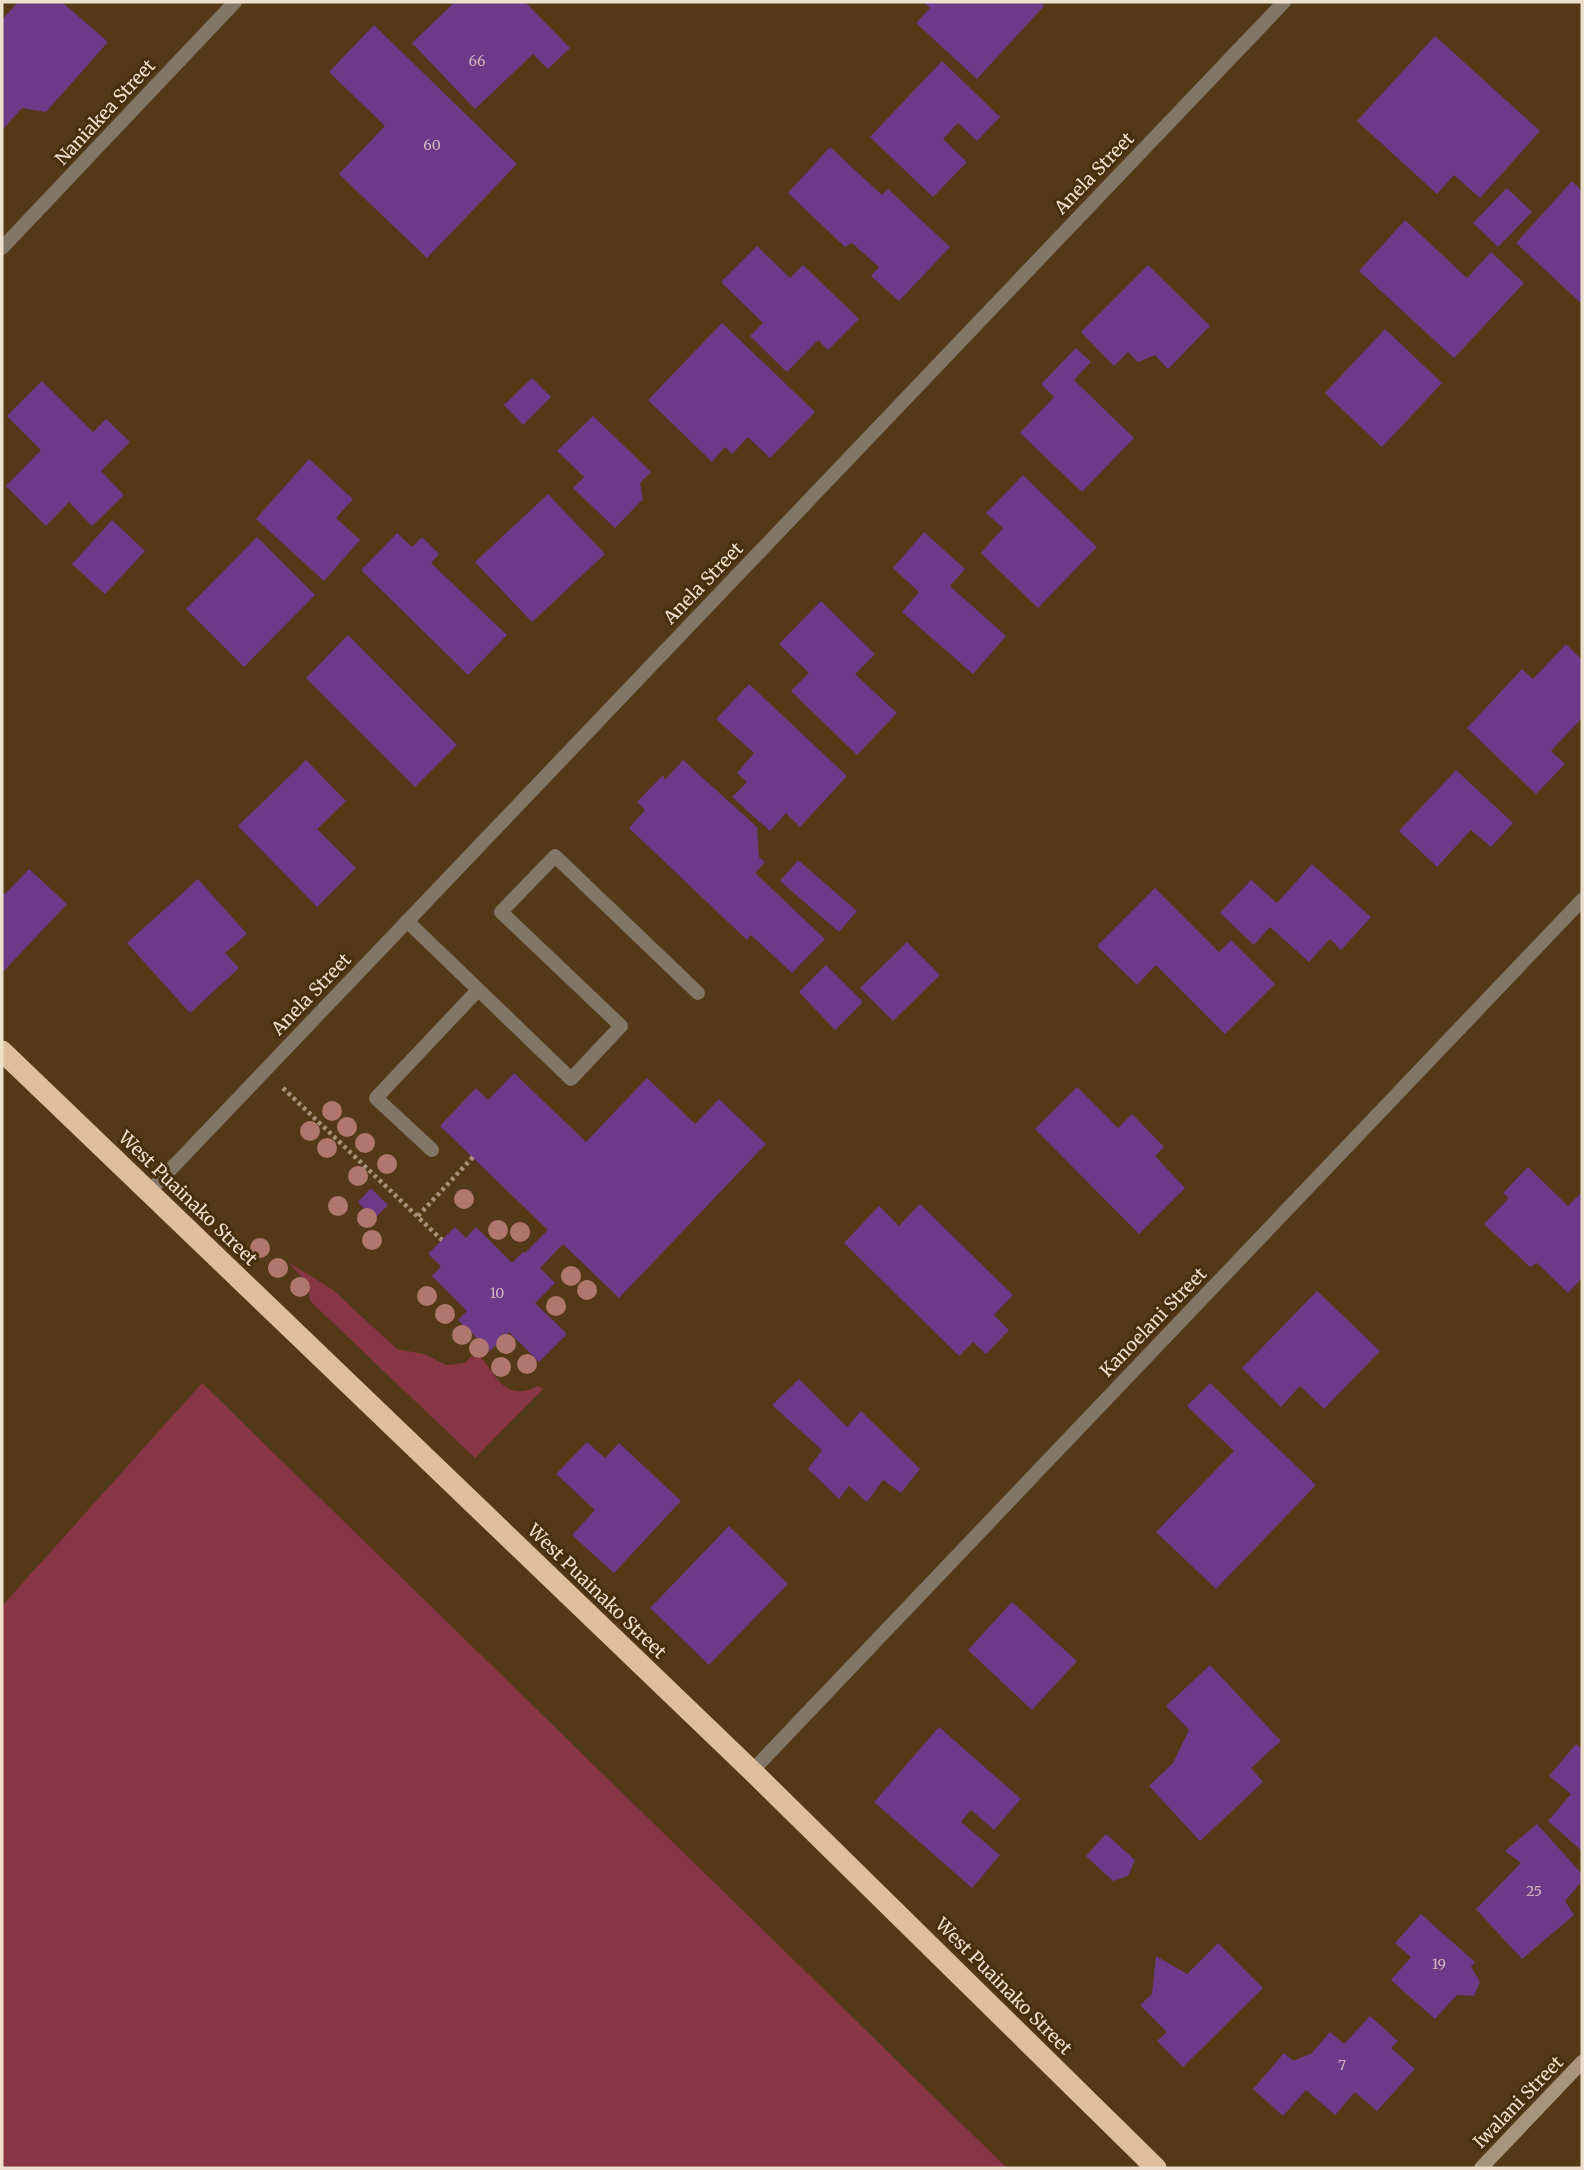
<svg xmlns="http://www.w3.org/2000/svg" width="1584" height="2170" viewBox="0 0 1584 2170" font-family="Merriweather,serif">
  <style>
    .green { fill: #863645 }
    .building { fill: #6c3a89 }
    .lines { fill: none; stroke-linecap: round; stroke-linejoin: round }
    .path { stroke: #a79279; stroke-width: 4.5; stroke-dasharray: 3.5 3.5; stroke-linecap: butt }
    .lane { stroke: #827667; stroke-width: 14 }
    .street { stroke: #827667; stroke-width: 14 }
    .secondary { stroke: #a8947c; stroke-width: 14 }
    .highway { stroke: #debf9b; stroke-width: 21 }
    .tree { fill: #af776e }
    .labels { text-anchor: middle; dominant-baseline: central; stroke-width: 6; stroke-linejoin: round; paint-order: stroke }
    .number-label { font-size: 14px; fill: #ceb6bc }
    .street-label { font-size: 18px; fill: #efdfcd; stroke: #482f0d }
  </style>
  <rect width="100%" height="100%" fill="#533918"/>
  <!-- green -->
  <path class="green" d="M288 1262 333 1290 397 1349 423 1354 447 1365 464 1363 477 1352C496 1375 504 1403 538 1386L543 1389 475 1458 310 1301 307 1283Z
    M202 1383 1007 2168H2V1606Z"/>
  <!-- building -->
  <path class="building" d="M18 2H62L108 42 46 112 22 108 2 130V20Z
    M455 2H525L570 48 548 69 533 54 475 109 412 43Z
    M923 2H1040L1044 6 977 79 916 23 930 8Z
    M374 25 517 164 427 258 339 174 385 126 329 72Z
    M1435 36 1540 131 1480 198 1454 175 1437 194 1357 121Z
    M942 61 1000 117 977 141 958 123 943 139 967 162 933 197 870 137Z
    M830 147 882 195 888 189 950 247 899 301 871 276 879 267 852 243 845 247 788 193Z
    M1572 181 1582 191V304L1516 243Z
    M1507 188 1532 212 1498 247 1473 223Z
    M1405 220 1467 278 1491 252 1524 283 1454 358 1359 271Z
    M757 246 790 278 803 265 859 319 828 350 818 340 787 372 750 336 763 323 721 282Z
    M1148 265 1210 326 1168 369 1155 355 1138 362 1128 352 1114 366 1081 332Z
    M722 323 815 412 770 458 748 437 732 454 725 447 712 462 648 400Z
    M1385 329 1442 383 1382 447 1325 393Z
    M1076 348 1091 362 1074 380 1134 438 1082 492 1020 433 1054 397 1041 384Z
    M532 378 551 397 523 425 504 405Z
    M42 381 93 432 106 419 130 442 101 471 124 495 92 526 69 502 46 526 6 486 41 450 7 416Z
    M593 416 651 472 640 483 643 499 615 528 573 488 584 477 557 451Z
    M309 459 353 499 336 518 360 540 324 581 256 519Z
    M1023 475 1097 547 1038 608 981 553 1003 528 986 513Z
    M548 494 605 554 532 622 475 562Z
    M112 520 145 551 105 594 72 564Z
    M924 532 965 569 950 586 1006 636 973 674 902 612 919 592 893 568Z
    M397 533 412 547 422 537 439 554 431 563 507 635 468 675 361 570Z
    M257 537 315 595 244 667 186 609Z
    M821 601 875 654 855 674 897 713 857 755 791 691 809 673 779 644Z
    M348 635 457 745 415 787 306 678Z
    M1566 644 1582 660V718L1551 751 1565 764 1536 794 1467 728 1522 669 1533 679Z
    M749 684 847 776 800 827 786 813 770 831 732 797 747 782 737 773 754 753 716 719Z
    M306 760 346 801 317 829 356 868 317 907 238 826Z
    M683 760 757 827 759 857 765 862 755 873 825 939 792 973 751 935 747 940 629 828 645 810 637 802 663 775 665 780Z
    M1456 770 1513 823 1491 847 1471 830 1437 867 1399 831Z
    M798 860 857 911 839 932 780 881Z
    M1312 864 1371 917 1341 950 1330 939 1309 962 1270 927 1254 945 1220 913 1251 880 1277 903Z
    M29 869 67 904 2 973V891L5 894Z
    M198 879 247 934 225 953 239 968 190 1013 127 943Z
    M1155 888 1219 952 1231 940 1275 984 1225 1034 1156 965 1137 985 1097 946Z
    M907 942 940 975 893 1021 860 988Z
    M826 965 863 1002 835 1030 799 992Z
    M514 1073 586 1142 647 1078 695 1124 719 1099 766 1144 619 1298 563 1244 540 1268 555 1283 535 1303 567 1334 539 1362 509 1332 490 1351 458 1320 467 1311 432 1276 441 1266 428 1254 455 1227 466 1238 476 1227 512 1263 523 1252 525 1253 548 1230 440 1126 476 1088 488 1100Z
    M1077 1087 1118 1128 1132 1114 1164 1147 1155 1156 1185 1188 1139 1234 1035 1129Z
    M1528 1167 1568 1206 1582 1192V1278L1568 1293 1537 1263 1530 1267 1484 1224 1509 1198 1503 1193Z
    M371 1188 388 1205 374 1219 358 1202Z
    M920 1204 1013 1295 994 1315 1009 1330 986 1354 973 1342 959 1356 844 1243 879 1206 899 1226Z
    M1317 1291 1380 1351 1324 1409 1300 1386 1281 1407 1242 1368Z
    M799 1379 847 1427 861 1411 920 1469 901 1493 883 1480 867 1502 849 1486 839 1499 808 1469 822 1450 772 1405Z
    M1210 1383 1316 1485 1216 1589 1156 1532 1234 1451 1187 1406Z
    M587 1442 605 1458 619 1443 681 1501 614 1573 572 1535 595 1510 556 1474Z
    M729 1526 788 1584 709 1665 650 1608Z
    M1012 1602 1077 1661 1032 1710 968 1650Z
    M1210 1665 1281 1741 1251 1768 1263 1782 1200 1841 1149 1786 1173 1763 1189 1730 1166 1706Z
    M939 1727 1021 1799 994 1830 971 1810 961 1822 1000 1855 972 1888 874 1802Z
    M1576 1744 1582 1749V1851L1548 1821 1571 1794 1549 1776Z
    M1537 1824 1582 1874V1881L1565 1901 1574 1915 1522 1959 1476 1909 1521 1863 1505 1851Z
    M1106 1834 1135 1860 1128 1876 1113 1881 1086 1856Z
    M1421 1914 1475 1962 1471 1967 1480 1982 1474 1996 1457 1995 1435 2019 1391 1980 1411 1957 1395 1943Z
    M1218 1943 1263 1988 1183 2067 1157 2041 1167 2032 1140 2005 1152 1994 1156 1956 1187 1974Z
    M1370 2016 1398 2041 1391 2048 1415 2069 1377 2111 1355 2092 1335 2115 1306 2090 1283 2116 1253 2089 1284 2053 1293 2061 1312 2053 1330 2032 1344 2044Z"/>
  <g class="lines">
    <!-- path -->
    <path class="path" d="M283 1088 442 1240
      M418 1216 473 1157"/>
    <!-- lane -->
    <path class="lane" d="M407 921 571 1079 621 1026 501 912 555 856 698 993
      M432 1150 376 1098 478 990"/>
    <!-- street -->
    <path class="street" d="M2 248 235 2
      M149 1192 1284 2
      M752 1771 1582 900"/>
    <!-- secondary -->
    <path class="secondary" d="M1481 2168 1582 2062"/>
    <!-- highway -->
    <path class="highway" d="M2 1051 752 1771 1156 2168"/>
  </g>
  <!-- trees -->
  <g class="tree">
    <circle cx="332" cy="1111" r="10"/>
    <circle cx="347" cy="1127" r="10"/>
    <circle cx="310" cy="1131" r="10"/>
    <circle cx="365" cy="1143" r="10"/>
    <circle cx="327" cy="1148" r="10"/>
    <circle cx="387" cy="1164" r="10"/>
    <circle cx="358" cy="1176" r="10"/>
    <circle cx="464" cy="1199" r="10"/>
    <circle cx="338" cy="1206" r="10"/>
    <circle cx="367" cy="1218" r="10"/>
    <circle cx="498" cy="1230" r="10"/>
    <circle cx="520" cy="1232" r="10"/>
    <circle cx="372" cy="1240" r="10"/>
    <circle cx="260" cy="1248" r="10"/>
    <circle cx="278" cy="1268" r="10"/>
    <circle cx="571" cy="1276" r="10"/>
    <circle cx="300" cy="1287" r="10"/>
    <circle cx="587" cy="1290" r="10"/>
    <circle cx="427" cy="1296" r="10"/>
    <circle cx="556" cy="1306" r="10"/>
    <circle cx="445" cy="1314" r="10"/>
    <circle cx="462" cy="1335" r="10"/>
    <circle cx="506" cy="1344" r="10"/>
    <circle cx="479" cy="1348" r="10"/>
    <circle cx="527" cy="1364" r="10"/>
    <circle cx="501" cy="1367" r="10"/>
  </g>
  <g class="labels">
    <!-- number labels -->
    <g class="number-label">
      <text x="477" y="61">66</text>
      <text x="432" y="145">60</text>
      <text x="497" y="1293">10</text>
      <text x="1534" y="1891">25</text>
      <text x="1439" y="1964">19</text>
      <text x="1342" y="2065">7</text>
    </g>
    <!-- street labels -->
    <g class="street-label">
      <text transform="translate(105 112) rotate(-47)">Naniakea Street</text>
      <text transform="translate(1094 173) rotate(-46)">Anela Street</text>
      <text transform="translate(703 583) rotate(-46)">Anela Street</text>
      <text transform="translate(311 994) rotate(-46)">Anela Street</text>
      <text transform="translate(188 1198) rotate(44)">West Puainako Street</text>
      <text transform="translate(1153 1322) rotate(-46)">Kanoelani Street</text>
      <text transform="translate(597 1591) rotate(44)">West Puainako Street</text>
      <text transform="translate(1004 1986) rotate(45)">West Puainako Street</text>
      <text transform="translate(1518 2102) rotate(-46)">Iwalani Street</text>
    </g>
  </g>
  <!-- border -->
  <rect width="1584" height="2170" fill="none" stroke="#efdfcd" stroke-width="7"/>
</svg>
